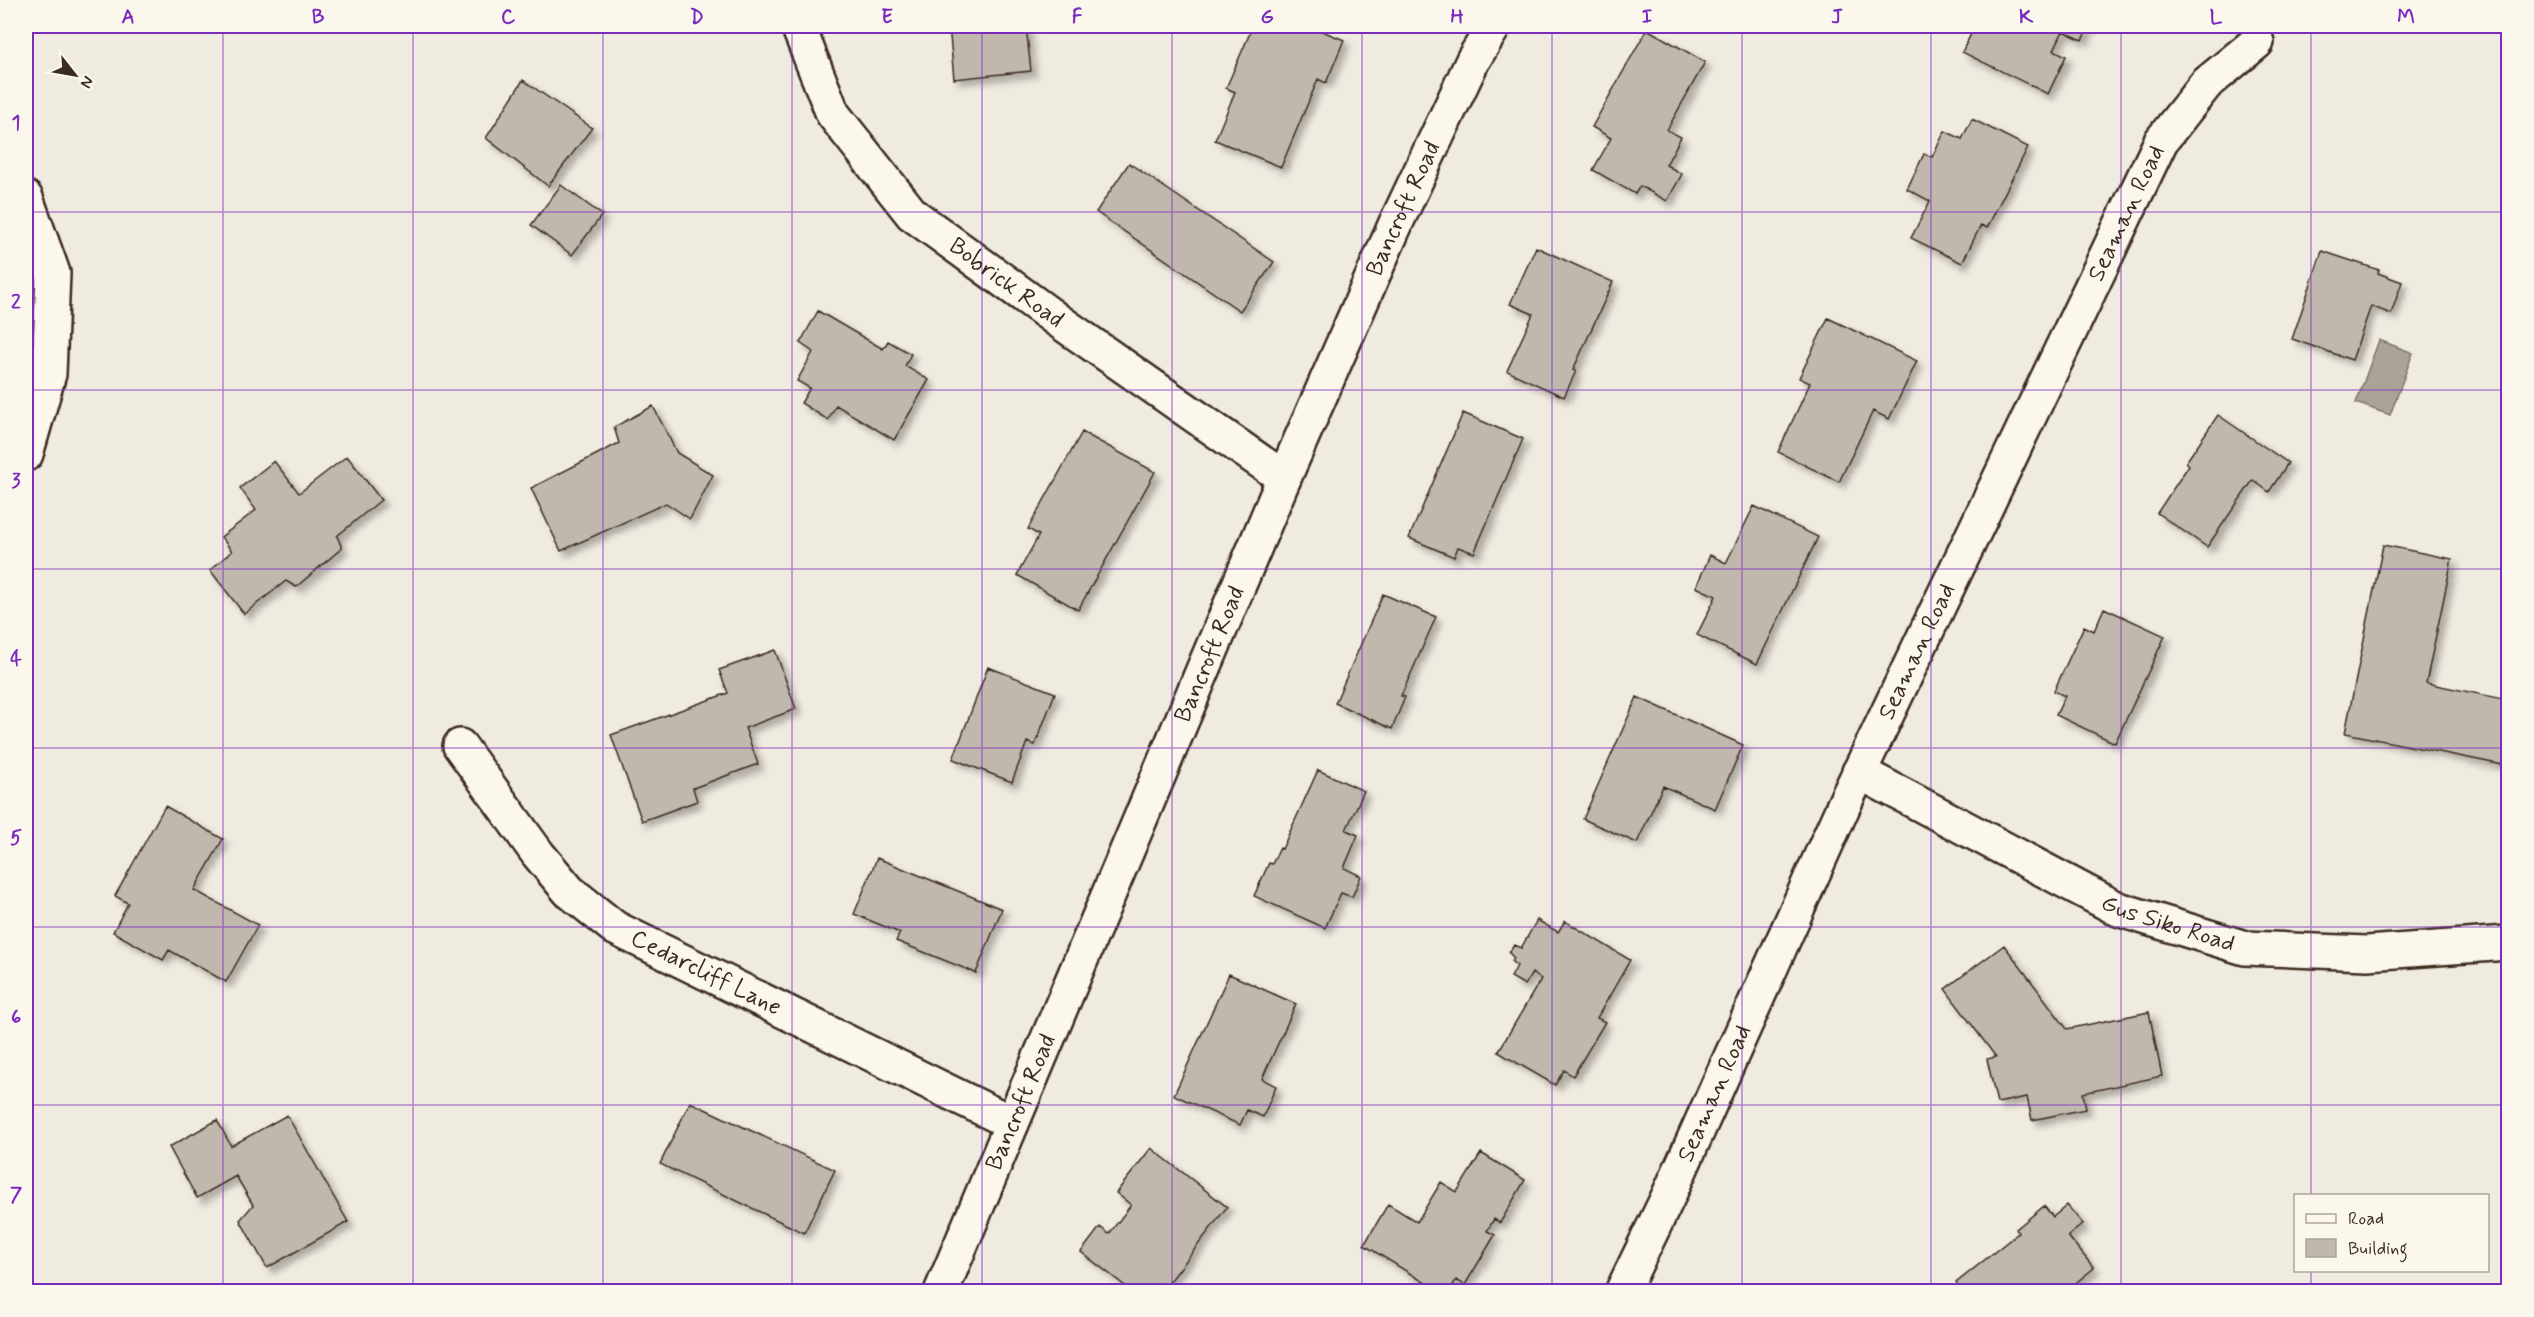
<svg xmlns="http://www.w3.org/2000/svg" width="2534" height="1317" viewBox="0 0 2534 1317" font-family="Mynerve,sans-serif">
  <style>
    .water { fill: #aca397; stroke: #7f7367; stroke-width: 1.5 }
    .building { fill: #c0b8ad; stroke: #3b2a1e; stroke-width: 1.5; filter: url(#shadow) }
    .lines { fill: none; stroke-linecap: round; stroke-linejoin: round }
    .minor-casing { stroke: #3b2a1e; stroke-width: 38 }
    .minor { stroke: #fbf7ec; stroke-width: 33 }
    .grid { fill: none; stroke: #7b2cbf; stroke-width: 1.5; stroke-opacity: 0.55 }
    .labels { text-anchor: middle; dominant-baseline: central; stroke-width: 5; stroke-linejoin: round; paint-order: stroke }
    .street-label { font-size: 24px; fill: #3b2a1e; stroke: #fbf7ec }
    .neatline { fill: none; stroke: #7b2cbf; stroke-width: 2 }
    .grid-label { font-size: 20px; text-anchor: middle; font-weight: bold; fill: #7b2cbf }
  </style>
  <defs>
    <filter id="shadow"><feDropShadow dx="5.5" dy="5.5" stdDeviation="3" flood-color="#0004"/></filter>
  </defs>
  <rect width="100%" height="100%" fill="#f0ebe0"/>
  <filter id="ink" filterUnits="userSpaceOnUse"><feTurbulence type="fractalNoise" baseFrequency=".0167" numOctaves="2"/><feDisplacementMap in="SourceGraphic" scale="12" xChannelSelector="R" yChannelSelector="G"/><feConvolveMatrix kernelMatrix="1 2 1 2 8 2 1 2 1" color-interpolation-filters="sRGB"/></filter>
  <g filter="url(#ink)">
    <!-- water -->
    <path class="water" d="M2379 340 2413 353 2390 415 2356 403Z"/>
    <!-- building -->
    <path class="building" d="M949 26H1026L1031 71 954 79Z
      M1253 26H1310L1344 40 1326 83 1318 79 1281 167 1215 140 1235 92 1226 88Z
      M1975 26H2089L2082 40 2063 31 2054 50 2066 56 2048 94 1962 52Z
      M1647 29 1705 62 1667 130 1681 137 1666 165 1682 174 1667 201 1640 186 1635 194 1593 170 1611 138 1592 127Z
      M523 80 592 128 548 186 486 138Z
      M1972 119 2028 147 1987 228 1981 225 1962 263 1911 238 1930 201 1907 189 1924 154 1932 157 1945 131 1962 139Z
      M1129 163 1274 262 1240 311 1096 212Z
      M561 185 602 215 572 255 531 225Z
      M1536 247 1613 282 1573 370 1576 371 1564 397 1507 371 1533 314 1510 304Z
      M2322 251 2379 270 2378 273 2402 282 2391 314 2371 306 2352 360 2292 339Z
      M818 311 883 349 888 341 911 354 905 366 929 380 894 440 836 405 828 420 801 403 810 388 797 381 813 352 800 343Z
      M1828 318 1917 361 1889 419 1873 411 1839 482 1778 452 1810 383 1799 378Z
      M653 406 677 453 713 475 690 519 666 503 561 551 531 488 619 443 614 427Z
      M1463 413 1523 439 1474 553 1458 547 1454 557 1409 538Z
      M2218 415 2288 463 2269 492 2253 480 2207 547 2157 513 2189 465 2186 462Z
      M1082 432 1155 472 1078 610 1017 575 1039 535 1028 529Z
      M347 456 381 500 337 536 342 548 296 587 286 581 244 614 210 570 232 551 221 537 256 510 240 488 274 461 299 493Z
      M1754 506 1818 537 1757 664 1697 635 1716 596 1696 587 1710 555 1726 563Z
      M2383 545 2452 559 2426 683 2508 700V766L2345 733Z
      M1383 594 1436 617 1401 696 1405 697 1392 729 1335 703Z
      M2104 608 2165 636 2115 743 2056 715 2065 696 2054 691 2084 626 2094 631Z
      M775 650 796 709 745 728 758 764 693 788 697 801 642 821 611 735 728 693 719 670Z
      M988 667 1055 693 1035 745 1027 742 1012 782 953 759Z
      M1637 697 1743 745 1715 809 1663 786 1637 843 1583 819Z
      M1318 770 1364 791 1346 830 1358 835 1344 868 1361 876 1352 897 1341 893 1325 928 1254 896 1269 863 1272 864 1280 848 1282 849Z
      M165 806 223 839 194 890 258 925 226 982 169 950 163 960 113 932 128 903 115 896Z
      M877 858 1002 909 976 973 896 941 900 933 854 914Z
      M1537 920 1558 932 1565 921 1630 960 1597 1018 1605 1022 1573 1076 1564 1070 1555 1085 1498 1052 1541 979 1532 973 1525 985 1511 977 1517 966 1512 962 1514 958 1509 953 1514 945 1521 948Z
      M2004 945 2067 1029 2149 1012 2162 1076 2083 1093 2086 1109 2032 1120 2027 1097 1997 1103 1987 1059 1996 1057 1945 989Z
      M1229 974 1296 1004 1262 1079 1276 1086 1263 1117 1247 1110 1240 1125 1174 1095Z
      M690 1102 835 1170 804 1233 660 1164Z
      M287 1115 348 1222 267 1268 240 1220 253 1205 236 1176 197 1198 169 1147 217 1120 231 1146Z
      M1151 1148 1227 1207 1165 1288 1158 1283 1151 1292H1133L1081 1252 1100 1227 1109 1234 1131 1205 1116 1193Z
      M1481 1153 1525 1180 1500 1223 1494 1219 1487 1231 1495 1235 1465 1285 1456 1280 1449 1292H1440L1364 1245 1388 1204 1417 1222 1441 1182 1457 1192Z
      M2067 1205 2083 1224 2068 1236 2094 1268 2072 1286 2073 1289 2070 1292H1962L1956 1283 2018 1233 2016 1229 2044 1206 2053 1217Z
      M697 1284 717 1292H694Z"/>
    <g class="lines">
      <defs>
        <g id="minor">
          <path id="s1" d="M798 26 833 114 912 214 1056 319 1284 478"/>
          <path d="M26 198 53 273 49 374 26 454"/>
          <path id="s2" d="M460 746 538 854 569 891 615 928 1012 1123"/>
          <path id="s3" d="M1859 772 2118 909 2245 948 2367 953 2508 943"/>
          <path id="s4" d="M941 1292 1284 478 1396 223 1473 60 1494 26"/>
          <path id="s5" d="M1622 1292 1668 1197 1847 798 2161 141 2206 84 2257 42"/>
        </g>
      </defs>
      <!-- minor casing -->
      <use href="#minor" class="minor-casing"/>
      <!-- minor -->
      <use href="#minor" class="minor"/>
    </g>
  </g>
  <!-- grid -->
  <path class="grid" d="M223 26V1292M413 26V1292M603 26V1292M792 26V1292M982 26V1292M1172 26V1292M1362 26V1292M1552 26V1292M1742 26V1292M1931 26V1292M2121 26V1292M2311 26V1196M26 212H2508M26 390H2508M26 569H2508M26 748H2508M26 927H2508M26 1105H2508M2311 1270V1292"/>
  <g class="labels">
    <!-- street labels -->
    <g class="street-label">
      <text stroke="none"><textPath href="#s4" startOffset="1178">Bancroft Road</textPath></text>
      <text stroke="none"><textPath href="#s5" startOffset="1191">Seaman Road</textPath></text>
      <text stroke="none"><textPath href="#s1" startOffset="339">Bobrick Road</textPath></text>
      <text stroke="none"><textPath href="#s5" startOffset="705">Seaman Road</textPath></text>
      <text stroke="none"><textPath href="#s4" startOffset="692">Bancroft Road</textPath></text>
      <text stroke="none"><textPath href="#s3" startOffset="345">Gus Siko Road</textPath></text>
      <text stroke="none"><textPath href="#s2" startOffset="342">Cedarcliff Lane</textPath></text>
      <text stroke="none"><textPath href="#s5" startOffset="219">Seaman Road</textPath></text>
      <text stroke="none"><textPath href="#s4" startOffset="206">Bancroft Road</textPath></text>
    </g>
  </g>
  <!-- margin -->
  <rect width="2534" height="1317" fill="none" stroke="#fbf7ec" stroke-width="66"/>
  <!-- legend -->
  <rect x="2294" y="1194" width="195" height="78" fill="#fbf7ec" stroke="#aea59a" stroke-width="1.5"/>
  <rect x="2306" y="1214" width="30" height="9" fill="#fbf7ec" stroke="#aea59a" stroke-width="1.5"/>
  <text x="2348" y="1224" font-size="18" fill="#3b2a1e">Road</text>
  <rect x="2306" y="1239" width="30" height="18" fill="#c0b8ad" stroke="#aea59a" stroke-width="1.5"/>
  <text x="2348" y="1254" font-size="18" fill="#3b2a1e">Building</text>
  <!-- north arrow -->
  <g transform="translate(75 75) rotate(121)" stroke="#fbf7ec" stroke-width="4.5" paint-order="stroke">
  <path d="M0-4.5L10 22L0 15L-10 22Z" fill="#3b2a1e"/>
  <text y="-9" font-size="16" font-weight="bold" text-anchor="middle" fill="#3b2a1e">N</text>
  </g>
  <rect x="33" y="33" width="2468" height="1251" class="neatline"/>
  <g class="grid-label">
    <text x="128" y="23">A</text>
    <text x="318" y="23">B</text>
    <text x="508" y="23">C</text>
    <text x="697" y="23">D</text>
    <text x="887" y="23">E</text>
    <text x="1077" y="23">F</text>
    <text x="1267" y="23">G</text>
    <text x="1457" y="23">H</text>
    <text x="1647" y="23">I</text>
    <text x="1837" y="23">J</text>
    <text x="2026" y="23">K</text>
    <text x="2216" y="23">L</text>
    <text x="2406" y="23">M</text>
    <text x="16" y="129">1</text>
    <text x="16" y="308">2</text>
    <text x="16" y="487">3</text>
    <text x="16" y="665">4</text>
    <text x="16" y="844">5</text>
    <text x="16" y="1023">6</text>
    <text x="16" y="1201">7</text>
  </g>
</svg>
